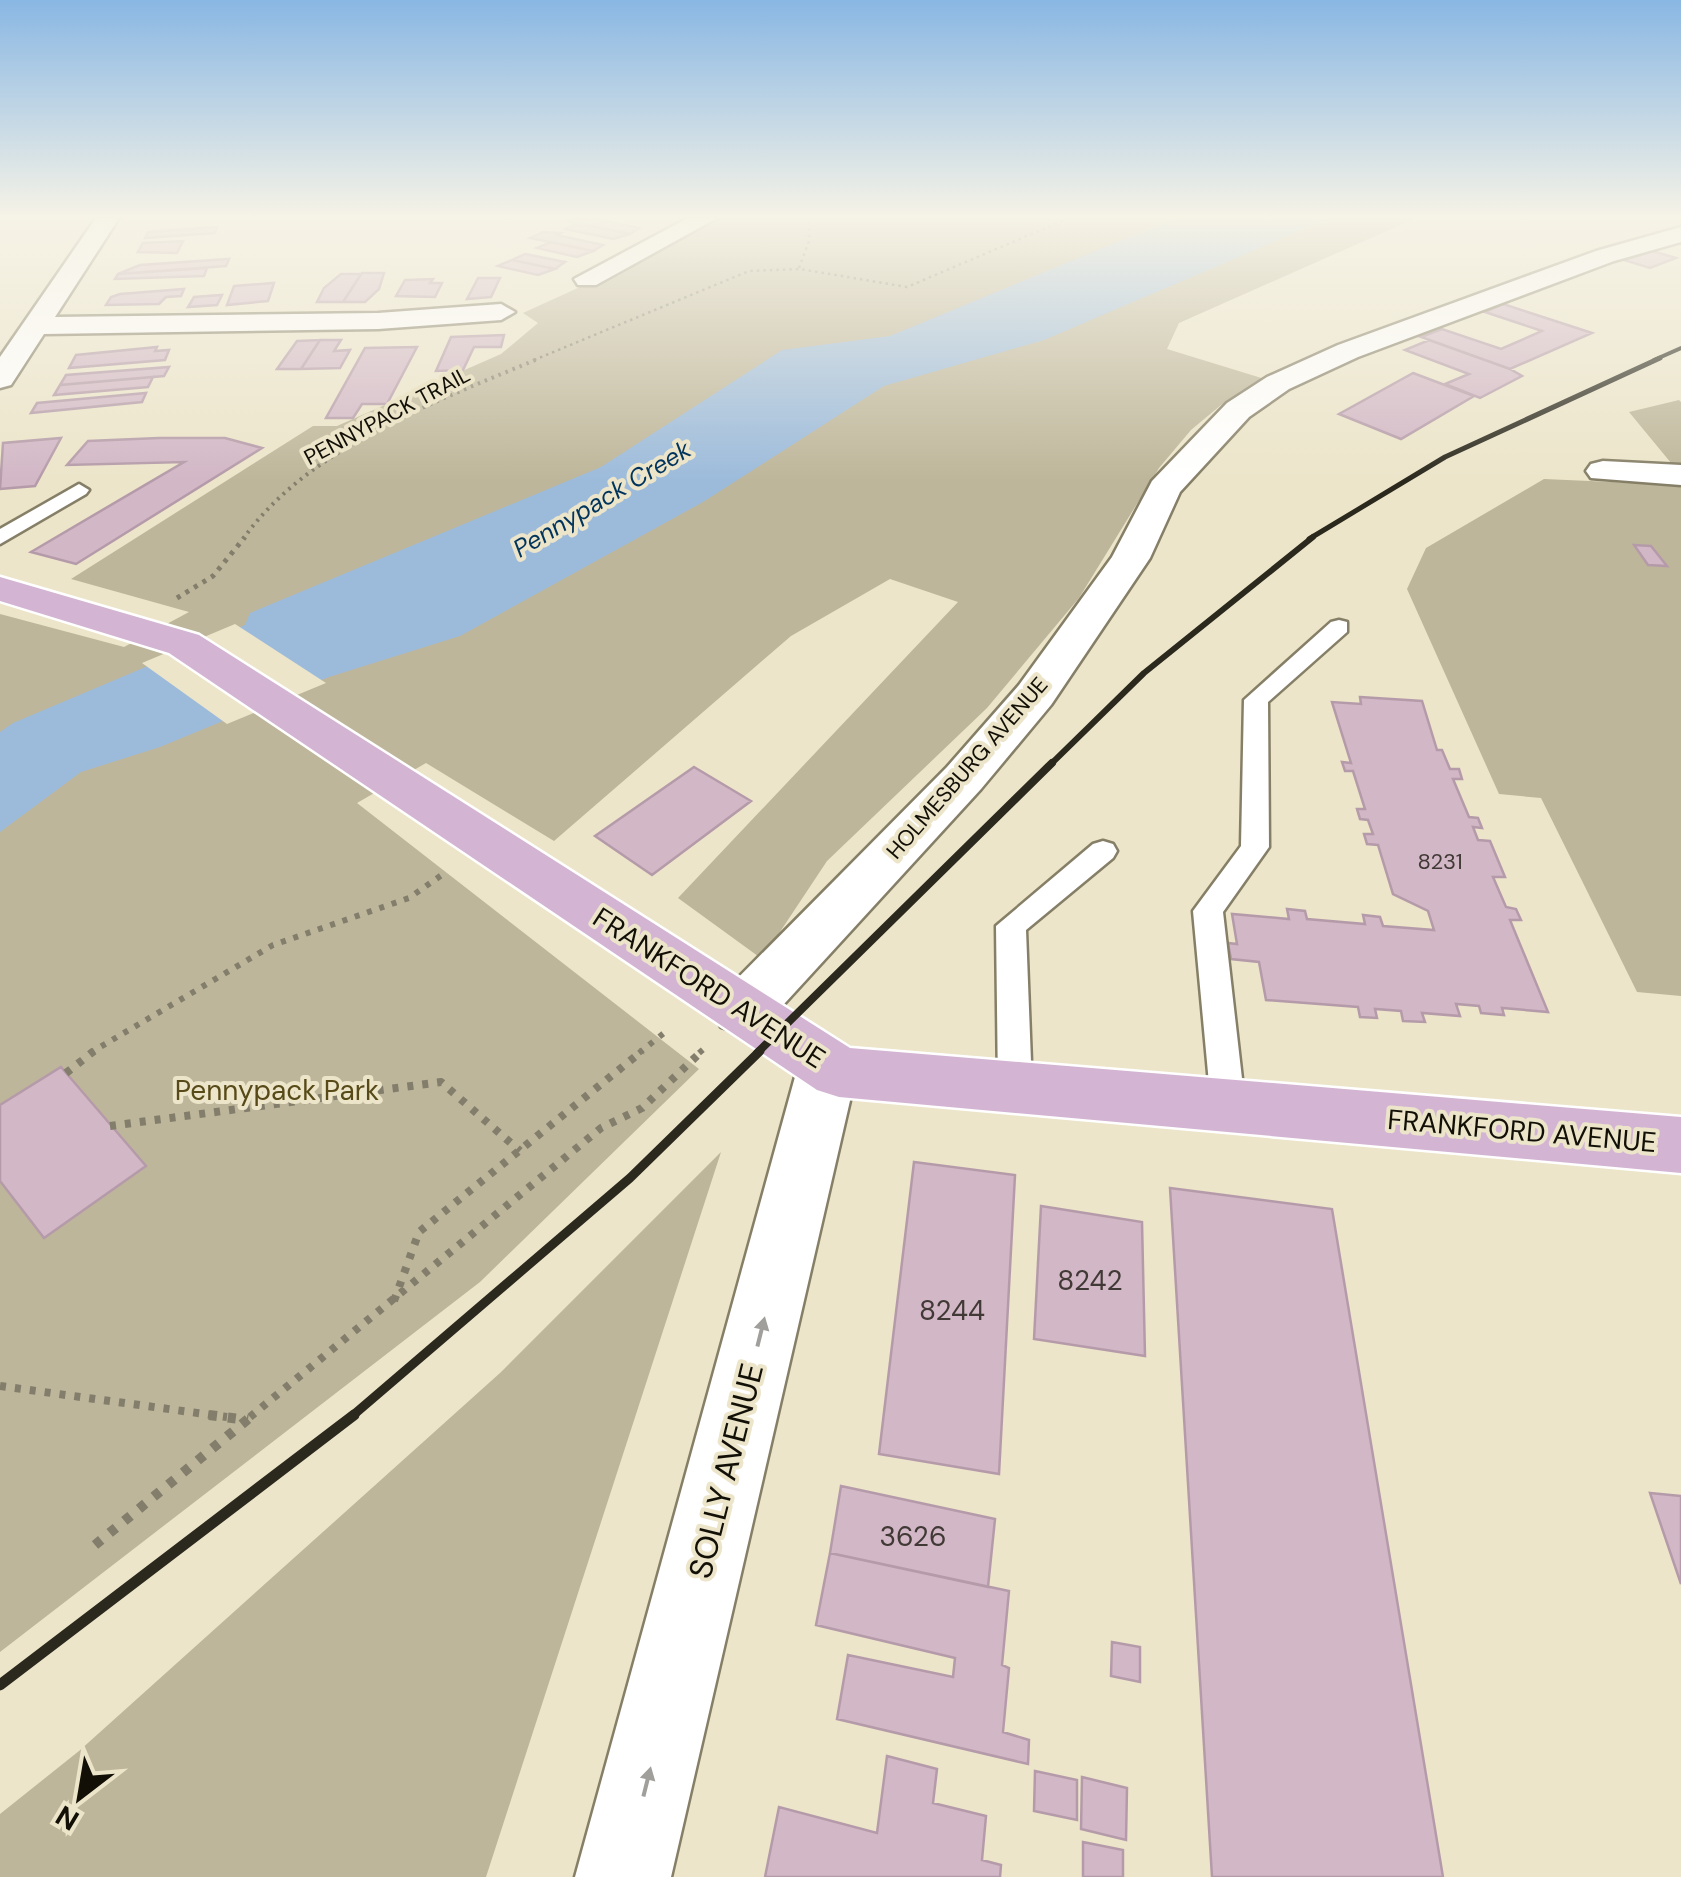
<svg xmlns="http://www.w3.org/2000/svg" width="1681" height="1877" viewBox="0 0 1681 1877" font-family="'DM Sans',sans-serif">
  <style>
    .green { fill: #beb69a }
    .water { fill: #9cbbdb }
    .pier { fill: #ece5ca }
    .building { fill: #d2b7c6; stroke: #b59ba9; stroke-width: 2.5 }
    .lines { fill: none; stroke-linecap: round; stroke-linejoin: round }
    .service-casing { stroke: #867f67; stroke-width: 5 }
    .minor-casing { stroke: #867f67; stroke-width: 5 }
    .primary-casing { stroke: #fff; stroke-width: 5 }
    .path-far5 { stroke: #837e6c; stroke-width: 2.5; stroke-dasharray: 2.5 4; stroke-linecap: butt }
    .path-far4 { stroke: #837e6c; stroke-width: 4; stroke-dasharray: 2.5 5; stroke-linecap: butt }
    .path-far3 { stroke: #837e6c; stroke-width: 5; stroke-dasharray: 4 6; stroke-linecap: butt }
    .path-far2 { stroke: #837e6c; stroke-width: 6; stroke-dasharray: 5 8; stroke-linecap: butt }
    .path-far1 { stroke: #837e6c; stroke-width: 8; stroke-dasharray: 6 9; stroke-linecap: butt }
    .path { stroke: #837e6c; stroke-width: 10; stroke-dasharray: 8 11; stroke-linecap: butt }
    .service { fill: #fff; fill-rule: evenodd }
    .minor { fill: #fff; fill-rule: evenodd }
    .primary { fill: #d3b5d3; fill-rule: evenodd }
    .rail-far5 { stroke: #2b291d; stroke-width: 4 }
    .rail-far4 { stroke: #2b291d; stroke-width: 5 }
    .rail-far3 { stroke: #2b291d; stroke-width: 6 }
    .rail-far2 { stroke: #2b291d; stroke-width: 8 }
    .rail-far1 { stroke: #2b291d; stroke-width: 9 }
    .rail { stroke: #2b291d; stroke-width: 11 }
    .oneway { fill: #a09f9b }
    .labels { text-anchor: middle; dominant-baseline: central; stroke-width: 8; stroke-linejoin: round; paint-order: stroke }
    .far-street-label { font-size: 22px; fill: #110f06; stroke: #ece5ca }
    .number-label { font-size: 22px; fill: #413936 }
    .far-water-label { font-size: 25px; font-style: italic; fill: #00345c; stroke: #ece5ca }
    .street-label { font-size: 28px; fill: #110f06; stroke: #ece5ca }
    .park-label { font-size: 28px; fill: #574a18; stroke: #ece5ca }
    .near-number-label { font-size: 28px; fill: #413936 }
    .near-street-label { font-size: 32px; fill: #110f06; stroke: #ece5ca }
  </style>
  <rect width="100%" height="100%" fill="#ece5ca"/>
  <!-- green -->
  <path class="green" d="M720 218H1416L1179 323 1167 349 1268 380 1221 405 1191 430 1159 468 1079 598 987 708 827 861 762 959 678 898 958 602 890 579 791 636 554 841 426 763 357 803 699 1069 480 1282 0 1652V614L124 647 189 612 71 579 313 426H337L501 354 538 323 523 313 580 287H598L630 269 627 263Z
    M1679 400 1681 402V470L1676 469 1629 412Z
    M1544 479 1681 485V996L1637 992 1541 798 1499 794 1407 589 1426 548Z
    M721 1152 486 1877H0V1814L79 1751 500 1373Z"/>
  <!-- water -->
  <path class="water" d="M1175 218H1330L1044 340 884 386 703 502 460 636 329 677 160 747 81 772 0 832V732L13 723 245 625 250 613 601 467 782 350 890 336Z"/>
  <!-- pier -->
  <path class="pier" d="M235 624 326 683 227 724 142 663Z"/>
  <!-- building -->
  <path class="building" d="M573 218H592L639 228 630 234 566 221Z
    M578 223 630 234 613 239 565 229Z
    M217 227 215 233 145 238 148 232Z
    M543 232 561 233 557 235 603 245 593 251 530 238Z
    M183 241 177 253 138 252 143 243Z
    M551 242 593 251 577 257 537 248Z
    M1652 251 1676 258 1650 268 1624 260Z
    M525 254 565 262 555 269 512 260Z
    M229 259 226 266 118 274 140 265Z
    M512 260 555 269 538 275 498 266Z
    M207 268 204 276 115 279 118 274Z
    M362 273H384L379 289 365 302H343Z
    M341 274H361L343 302H317L324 288Z
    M478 278H500L491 297 467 299Z
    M433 279 430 283H442L435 297 396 296 405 280Z
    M274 283 268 301 227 305 234 286Z
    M184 289 181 296 166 297 159 304 106 305 111 297 120 294Z
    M222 295 217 305 188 307 194 297Z
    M1503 304 1592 333 1510 369 1421 337 1442 329 1501 349 1542 331 1485 312Z
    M504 335 501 347H474L463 370 436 371 451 337Z
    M320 340 301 369H277L297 341Z
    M320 340H341L334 351 350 350 340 368 301 369Z
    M1429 340 1510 369 1522 376 1480 398 1445 384 1469 374 1405 350Z
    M157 347 155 351 169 350 165 360 69 368 76 355Z
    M417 347 387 404H362L353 418H326L365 348Z
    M169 367 164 376 60 385 66 375Z
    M1413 373 1474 396 1401 439 1339 414Z
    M153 377 148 387 54 395 60 385Z
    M146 393 142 402 31 413 37 403Z
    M61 438 35 486 0 489 3 443Z
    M159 438H225L262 448 76 564 31 552 184 462 67 465 88 441Z
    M1634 545 1651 546 1667 566 1648 565Z
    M1360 697 1422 701 1437 750H1442L1450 769H1459L1462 779H1453L1469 817 1478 818 1482 828 1473 827 1478 840 1490 841 1505 877H1493L1506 907 1516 909 1521 920H1510L1548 1012 1502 1008 1504 1015 1481 1013 1479 1006 1456 1004 1460 1016 1422 1013 1425 1022 1403 1021 1401 1011 1375 1009 1377 1018 1360 1017 1358 1007 1266 1000 1259 962 1231 959 1228 943 1237 944 1232 914 1289 919 1287 909 1305 911 1307 919 1365 924 1363 915 1380 917 1383 926 1434 930 1428 911 1393 894 1378 845 1367 844 1364 834H1373L1368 820 1360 819 1357 809H1365L1353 771H1345L1342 762 1351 763 1332 702 1361 704Z
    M694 767 751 801 652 875 595 836Z
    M61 1067 146 1166 44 1238 0 1181V1105Z
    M914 1162 1015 1175 999 1474 879 1454Z
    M1170 1188 1332 1209 1443 1877H1212Z
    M1041 1206 1142 1222 1145 1356 1034 1339Z
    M841 1486 995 1519 988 1587 830 1553Z
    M1650 1493 1681 1496V1584Z
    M830 1553 1009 1591 1002 1665 1009 1668 1003 1732 1029 1740 1028 1764 837 1719 848 1655 953 1677 955 1658 816 1625Z
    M1112 1642 1140 1647V1682L1111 1676Z
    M887 1756 937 1769 933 1803 986 1816 982 1860 1001 1865 1000 1877H765L779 1807 877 1833Z
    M1035 1771 1077 1780V1820L1034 1811Z
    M1082 1777 1127 1788 1126 1840 1081 1829Z
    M1083 1842 1123 1850V1877H1083Z"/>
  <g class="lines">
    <defs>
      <path id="service" d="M79 484 89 490 86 494 0 544V529Z
        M1339 620 1347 622V632L1268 702 1269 847 1223 912 1245 1105 1240 1115 1228 1120 1216 1115 1211 1105 1193 911 1241 846 1244 700 1331 622Z
        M1103 841 1113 844 1117 851 1113 858 1026 930 1032 1088 1027 1098 1015 1102 1003 1098 998 1088 996 926 1093 844Z"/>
      <path id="minor" d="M96 218H119L55 317 378 313 501 304 515 312 501 320 378 329 44 334 11 385 0 388V357Z
        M688 218H717L596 285H578L574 279Z
        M1681 227V242L1614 261 1358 357 1289 389 1249 417 1180 492 1150 558 1051 705 981 789 763 1027 742 1034 721 1027 713 1011 721 995 947 767 1019 685 1112 557 1152 481 1227 403 1267 377 1338 345 1596 251Z
        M1603 461 1681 465V485L1591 478 1586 471 1591 464Z
        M828 1041 849 1048 858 1066 671 1877H575L798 1066 807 1048Z"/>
      <path id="primary" d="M0 577 199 635 850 1048 1681 1117V1173L839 1097 817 1090 169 653 0 601Z"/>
    </defs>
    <!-- service casing -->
    <use href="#service" class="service-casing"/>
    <!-- minor casing -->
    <use href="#minor" class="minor-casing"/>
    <!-- primary casing -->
    <use href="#primary" class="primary-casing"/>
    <!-- path-far5 -->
    <path class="path-far5" d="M799 268 809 241V218
      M534 360 749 271 800 269 907 287 1069 218"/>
    <!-- path-far4 -->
    <path class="path-far4" d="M243 539C309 446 438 401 540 358"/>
    <!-- path-far3 -->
    <path class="path-far3" d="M177 598 213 576 245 537"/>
    <!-- path-far2 -->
    <path class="path-far2" d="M90 1053 273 945 409 898 446 872
      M639 1053 669 1029
      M699 1053 706 1047"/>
    <!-- path-far1 -->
    <path class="path-far1" d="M66 1073 94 1051
      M110 1126 441 1082 520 1151
      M394 1301 419 1232 642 1051
      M0 1386 227 1417
      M250 1417 601 1128 642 1108 702 1051"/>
    <!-- path -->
    <path class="path" d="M209 1415 248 1420
      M95 1545 253 1415"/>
    <!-- service -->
    <use href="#service" class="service"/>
    <!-- minor -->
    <use href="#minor" class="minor"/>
    <!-- primary -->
    <use href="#primary" class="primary"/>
    <!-- rail-far5 -->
    <path class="rail-far5" d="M1654 360 1681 348"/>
    <!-- rail-far4 -->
    <path class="rail-far4" d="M1309 539 1445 457 1660 358"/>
    <!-- rail-far3 -->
    <path class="rail-far3" d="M1049 766 1144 673 1313 537"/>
    <!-- rail-far2 -->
    <path class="rail-far2" d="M757 1053 1052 763"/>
    <!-- rail-far1 -->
    <path class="rail-far1" d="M351 1417 630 1178 760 1051"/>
    <!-- rail -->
    <path class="rail" d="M0 1685 354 1415"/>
  </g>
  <!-- one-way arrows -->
  <defs><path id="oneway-solid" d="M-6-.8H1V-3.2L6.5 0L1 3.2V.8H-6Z" transform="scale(2.5)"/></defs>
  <g class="oneway">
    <use href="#oneway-solid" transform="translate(761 1332) rotate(-76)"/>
    <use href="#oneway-solid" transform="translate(647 1782) rotate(-76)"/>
  </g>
  <!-- sky -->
  <linearGradient id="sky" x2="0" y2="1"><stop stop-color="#89b7e3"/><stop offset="0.45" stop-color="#f6f3e7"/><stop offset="1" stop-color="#f6f3e7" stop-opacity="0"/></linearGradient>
  <rect width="1681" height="481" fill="url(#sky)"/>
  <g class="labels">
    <!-- far-street labels -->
    <g class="far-street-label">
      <text transform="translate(387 416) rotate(-28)">PENNYPACK TRAIL</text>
      <text transform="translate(967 768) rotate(-49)">HOLMESBURG AVENUE</text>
    </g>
    <!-- number labels -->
    <g class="number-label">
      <text x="1440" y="861">8231</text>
    </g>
    <!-- far-water labels -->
    <g class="far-water-label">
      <text transform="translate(602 499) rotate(-31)">Pennypack Creek</text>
    </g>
    <!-- street labels -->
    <g class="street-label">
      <text transform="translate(709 988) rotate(33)">FRANKFORD AVENUE</text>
      <text transform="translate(1522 1131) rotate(5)">FRANKFORD AVENUE</text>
    </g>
    <!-- park labels -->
    <g class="park-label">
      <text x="277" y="1090">Pennypack Park</text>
    </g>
    <!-- near-number labels -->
    <g class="near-number-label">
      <text x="1090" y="1280">8242</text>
      <text x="952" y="1310">8244</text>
      <text x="913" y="1536">3626</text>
    </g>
    <!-- near-street labels -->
    <g class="near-street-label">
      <text transform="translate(726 1471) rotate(-76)">SOLLY AVENUE</text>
    </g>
  </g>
  <!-- north arrow -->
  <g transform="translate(80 1797) rotate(211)" stroke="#ece5ca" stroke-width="8" paint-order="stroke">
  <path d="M0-8L18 38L0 25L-18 38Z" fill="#110f06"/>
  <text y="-15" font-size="28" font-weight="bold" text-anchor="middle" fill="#110f06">N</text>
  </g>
</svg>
